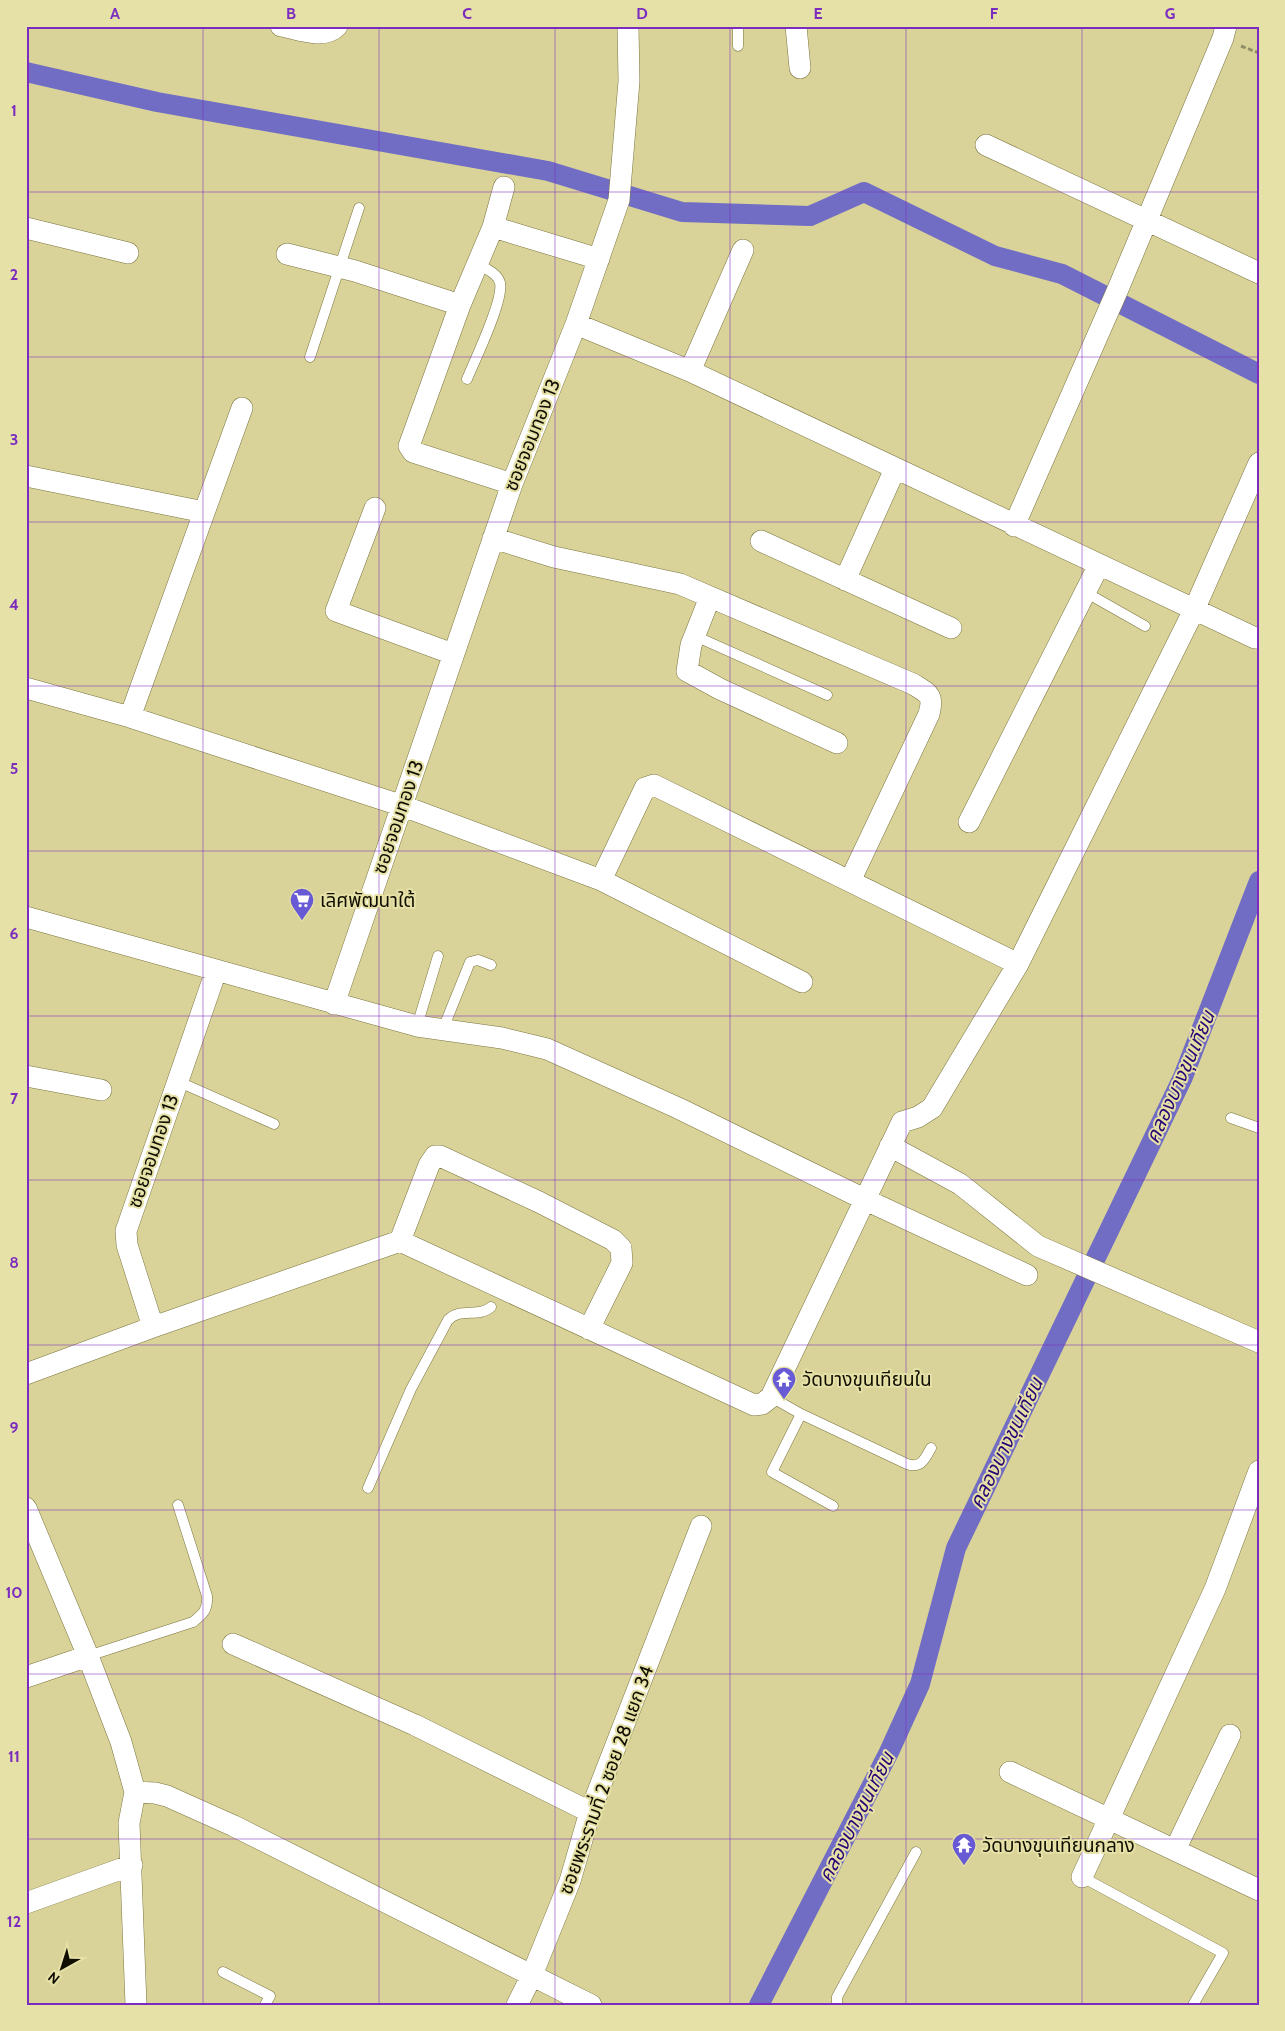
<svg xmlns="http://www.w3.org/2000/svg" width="1285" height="2031" viewBox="0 0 1285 2031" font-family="Cabin,'Noto Sans Thai',sans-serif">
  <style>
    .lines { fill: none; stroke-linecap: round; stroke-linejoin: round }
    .canal { stroke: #716dc4; stroke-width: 20 }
    .service-casing { stroke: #7b753f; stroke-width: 11 }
    .minor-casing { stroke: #7b753f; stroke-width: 22 }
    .path { stroke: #938f65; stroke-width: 3; stroke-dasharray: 5 2.5; stroke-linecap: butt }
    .service { stroke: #fff; stroke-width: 10 }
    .minor { stroke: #fff; stroke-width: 21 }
    .grid { fill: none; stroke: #7b2cbf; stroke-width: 1; stroke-opacity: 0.55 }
    .labels { text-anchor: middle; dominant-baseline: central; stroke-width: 4; stroke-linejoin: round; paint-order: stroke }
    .street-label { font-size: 19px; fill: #100e00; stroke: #e6e1a6 }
    .poi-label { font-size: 19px; fill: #100e00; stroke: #e6e1a6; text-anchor: start }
    .water-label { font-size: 20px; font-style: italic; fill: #280575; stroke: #e6e1a6 }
    .neatline { fill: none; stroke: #7b2cbf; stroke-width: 2 }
    .grid-label { font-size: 16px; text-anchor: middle; font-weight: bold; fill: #7b2cbf }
  </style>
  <rect width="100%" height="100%" fill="#d9d39a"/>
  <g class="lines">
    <!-- canal -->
    <path class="canal" d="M26 72 157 102 548 171 682 212 810 216 864 192 995 256 1062 274 1259 374
      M759 2005 889 1752 920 1684 956 1548 1183 1077 1259 881"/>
    <defs>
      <path id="service" d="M738 46V26
        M310 357 359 208
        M467 379C475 360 504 300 500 283 498 273 485 269 477 263
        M1085 592 1145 626
        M695 636 827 695
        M417 1026 438 956
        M443 1029 470 962 478 960 491 965
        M177 1081 274 1124
        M1231 1118 1259 1128
        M771 1397 801 1414 907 1464C921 1469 925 1459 931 1448
        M801 1414 772 1472 833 1506
        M368 1488 411 1389 448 1320C460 1307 479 1318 491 1307
        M88 1656 193 1622C203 1614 208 1610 207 1596L178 1505
        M1082 1877 1223 1953 1193 2005
        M223 1972 270 1996 265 2005
        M837 2005V1997L916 1852"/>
      <path id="minor" d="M281 26C298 29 324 40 337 26
        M796 26 800 68
        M986 145 1259 273
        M504 187 493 227 460 305 409 446 413 452 512 484
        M493 227 599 259
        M26 228 128 253
        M287 254 355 271 460 305
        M576 324 690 371 1255 638
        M690 371 743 250
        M26 476 204 512
        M375 508 336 611 453 654
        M1014 526 1118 289 1223 38 1226 26
        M493 538 554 557 680 584 913 684C929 694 934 695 929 714L850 881
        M761 541 951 628
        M845 580 895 469
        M710 597 691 645 687 671 720 689 837 743
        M26 688 130 717 403 806 601 880 802 982
        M130 717 242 408
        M969 822 1099 565
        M601 880 645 788 654 785 1018 964
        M26 917 417 1026 502 1038 547 1049 678 1108 866 1200 1027 1275
        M334 1004 512 484 576 324 619 200 629 81 628 26
        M26 1076 101 1090
        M890 1146 960 1184 1038 1246 1259 1342
        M400 1241 429 1165 435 1156H440L539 1202 613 1240 621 1248 622 1263 589 1329
        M153 1327 127 1245 126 1231 216 971
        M26 1374 153 1327 400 1241 754 1405 762 1404 771 1397 902 1122 918 1117 932 1108 1018 964 1194 610 1259 463
        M26 1508 88 1656 121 1742 135 1792 129 1823 136 2005
        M233 1644 415 1725 590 1812
        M26 1677 88 1656
        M1010 1772 1259 1890
        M135 1792 155 1793 167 1796 234 1826 591 2005
        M1175 1850 1230 1735
        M1082 1877 1215 1589 1259 1471
        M26 1903 132 1865
        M517 2005 532 1975 570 1881 590 1812 701 1526"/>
    </defs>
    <!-- service casing -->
    <use href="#service" class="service-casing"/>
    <!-- minor casing -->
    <use href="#minor" class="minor-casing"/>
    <!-- path -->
    <path class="path" d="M1241 46 1259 53"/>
    <!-- service -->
    <use href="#service" class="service"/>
    <!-- minor -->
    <use href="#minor" class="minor"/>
  </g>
  <!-- grid -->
  <path class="grid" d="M203 26V2005M379 26V2005M555 26V2005M730 26V2005M906 26V2005M1082 26V2005M26 192H1259M26 357H1259M26 522H1259M26 686H1259M26 851H1259M26 1016H1259M26 1180H1259M26 1345H1259M26 1510H1259M26 1674H1259M26 1839H1259"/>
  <!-- icons -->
  <defs>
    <symbol id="supermarket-pin" viewBox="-11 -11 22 30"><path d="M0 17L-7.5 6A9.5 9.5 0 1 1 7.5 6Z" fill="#675ad4" stroke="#e6e1a6"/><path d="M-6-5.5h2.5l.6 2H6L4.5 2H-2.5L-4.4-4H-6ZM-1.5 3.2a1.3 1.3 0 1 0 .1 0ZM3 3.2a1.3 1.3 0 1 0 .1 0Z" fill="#fff"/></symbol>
    <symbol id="temple-pin" viewBox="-11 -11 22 30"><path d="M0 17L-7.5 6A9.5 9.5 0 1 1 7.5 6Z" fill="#675ad4" stroke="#e6e1a6"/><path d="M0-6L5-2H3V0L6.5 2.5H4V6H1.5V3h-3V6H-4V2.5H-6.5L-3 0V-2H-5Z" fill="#fff"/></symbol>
  </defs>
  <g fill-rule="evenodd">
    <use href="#supermarket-pin" x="288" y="886" width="28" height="38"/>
    <use href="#temple-pin" x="770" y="1365" width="28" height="38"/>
    <use href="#temple-pin" x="950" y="1831" width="28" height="38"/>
  </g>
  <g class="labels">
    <!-- street labels -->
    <g class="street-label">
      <text transform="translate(532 435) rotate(-68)">ซอยจอมทอง 13</text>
      <text transform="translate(398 817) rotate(-71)">ซอยจอมทอง 13</text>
      <text transform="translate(153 1151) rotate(-71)">ซอยจอมทอง 13</text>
      <text transform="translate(606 1780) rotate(-70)">ซอยพระรามที่ 2 ซอย 28 แยก 34</text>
    </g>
    <!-- poi labels -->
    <g class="poi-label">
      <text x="320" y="900">เลิศพัฒนาใต้</text>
      <text x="802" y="1379">วัดบางขุนเทียนใน</text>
      <text x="982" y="1845">วัดบางขุนเทียนกลาง</text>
    </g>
    <!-- water labels -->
    <g class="water-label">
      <text transform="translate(1180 1077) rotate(-66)">คลองบางขุนเทียน</text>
      <text transform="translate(1006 1443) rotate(-64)">คลองบางขุนเทียน</text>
      <text transform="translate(856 1817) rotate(-63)">คลองบางขุนเทียน</text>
    </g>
  </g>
  <!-- border -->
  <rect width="1285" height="2031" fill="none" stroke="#e6e1a6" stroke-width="55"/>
  <!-- north arrow -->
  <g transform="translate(62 1968) rotate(219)" stroke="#e6e1a6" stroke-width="4" paint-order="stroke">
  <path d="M0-4L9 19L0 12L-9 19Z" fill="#100e00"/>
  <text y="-8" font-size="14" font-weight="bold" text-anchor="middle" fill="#100e00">N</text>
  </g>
  <rect x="28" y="28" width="1230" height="1976" class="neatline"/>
  <g class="grid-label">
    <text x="115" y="19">A</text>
    <text x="291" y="19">B</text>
    <text x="467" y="19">C</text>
    <text x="642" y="19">D</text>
    <text x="818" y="19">E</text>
    <text x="994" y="19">F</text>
    <text x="1170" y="19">G</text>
    <text x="14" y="116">1</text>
    <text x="14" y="280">2</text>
    <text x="14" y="445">3</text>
    <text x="14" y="610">4</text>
    <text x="14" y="774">5</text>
    <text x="14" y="939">6</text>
    <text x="14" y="1104">7</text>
    <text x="14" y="1268">8</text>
    <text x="14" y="1433">9</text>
    <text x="14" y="1598">10</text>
    <text x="14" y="1762">11</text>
    <text x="14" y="1927">12</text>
  </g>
</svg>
